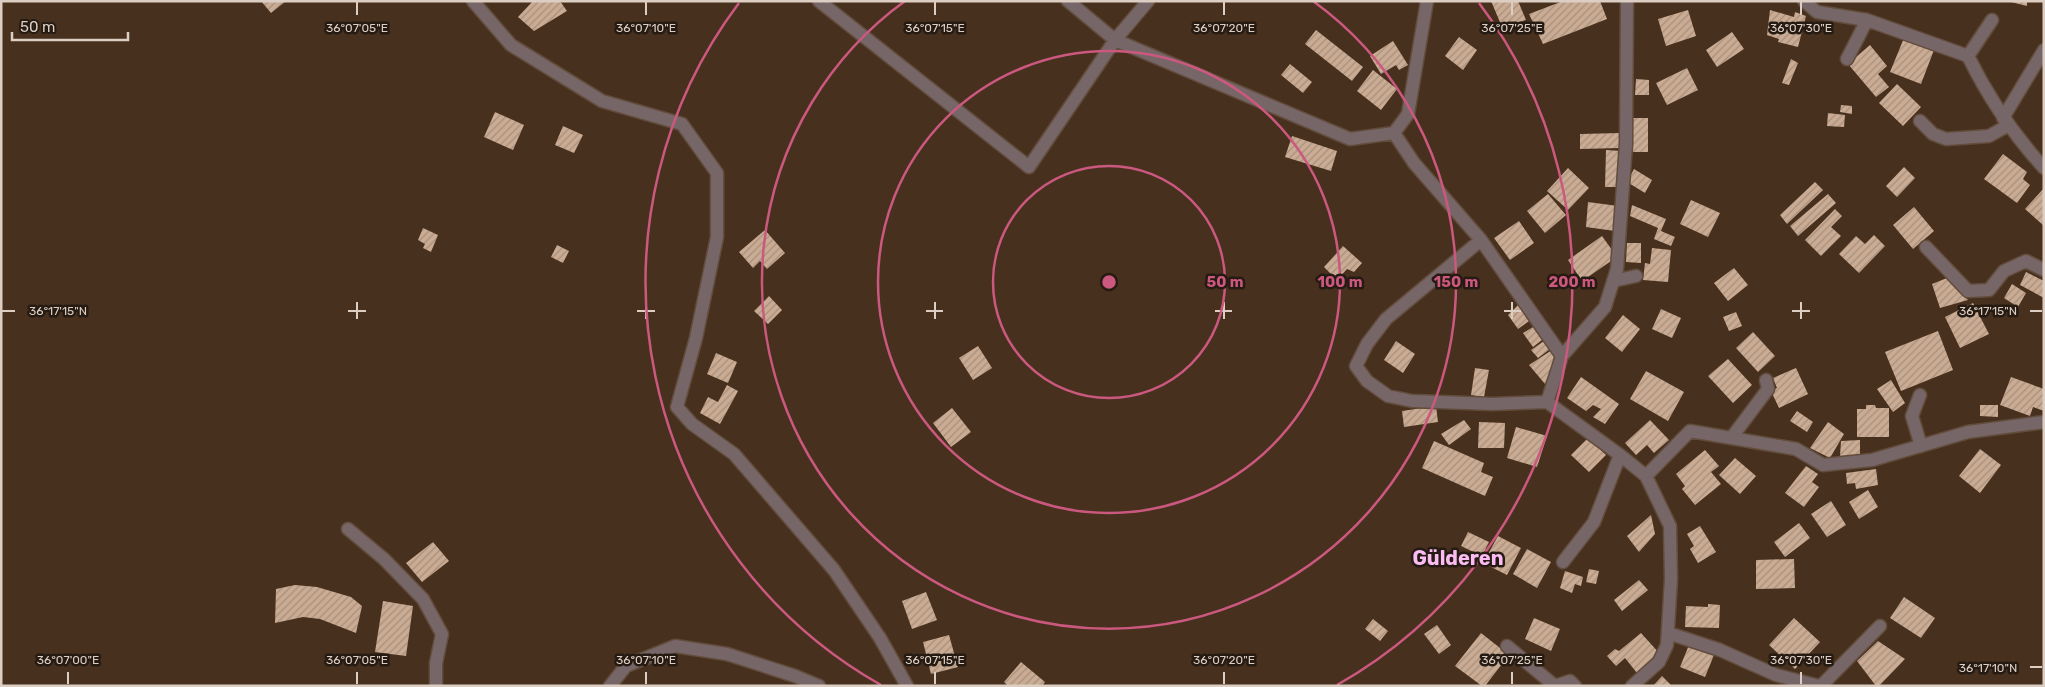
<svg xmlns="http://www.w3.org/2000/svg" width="2045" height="687" viewBox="0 0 2045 687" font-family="Rubik,sans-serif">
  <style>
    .building { fill: url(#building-hatch) }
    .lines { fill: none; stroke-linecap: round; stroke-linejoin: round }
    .minor-casing { stroke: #624c3b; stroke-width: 15 }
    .minor { stroke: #776668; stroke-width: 12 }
    .ticks { fill: none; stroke: #dccec3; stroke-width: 2 }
    .ring { fill: none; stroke: #cb587f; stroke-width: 2.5 }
    .labels { text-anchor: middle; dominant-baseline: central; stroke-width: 5; stroke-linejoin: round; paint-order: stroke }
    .quarter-label { font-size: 20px; font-weight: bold; fill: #fabcf2; stroke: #251b12 }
    .ticks-label { font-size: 12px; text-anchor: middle; fill: #dccec3; stroke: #251b12; stroke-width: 5; stroke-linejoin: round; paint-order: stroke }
    .centre { fill: #cb587f; stroke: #251b12; stroke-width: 2.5 }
    .ring-label { font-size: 15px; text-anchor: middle; font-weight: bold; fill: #cb587f; stroke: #251b12; stroke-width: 5; stroke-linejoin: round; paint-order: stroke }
  </style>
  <defs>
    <pattern id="building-hatch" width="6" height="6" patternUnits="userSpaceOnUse" patternTransform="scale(1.25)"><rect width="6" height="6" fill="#caab93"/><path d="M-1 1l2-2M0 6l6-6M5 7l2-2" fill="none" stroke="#a8907d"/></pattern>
  </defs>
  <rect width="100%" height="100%" fill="#47301d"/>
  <!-- building -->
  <path class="building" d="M261 1H286L271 13Z
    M533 1H560L567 11 534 31 518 17Z
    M1491 1H1518L1526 20 1502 27Z
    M1563 1H1600L1607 19 1543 44 1529 14Z
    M2011 1H2027V6L2011 2Z
    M1688 10 1696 36 1666 46 1658 19Z
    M1770 10 1794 17 1795 12 1806 16 1798 47 1778 42 1779 39 1767 35Z
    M1316 30 1363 67 1352 81 1305 44Z
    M1732 32 1744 49 1717 67 1706 50Z
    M1459 37 1477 50 1463 70 1445 56Z
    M1904 38 1934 50 1921 84 1890 72Z
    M1393 41 1408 65 1399 70 1396 65 1381 74 1370 56Z
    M1870 45 1887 66 1878 74 1889 87 1876 97 1848 64Z
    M1791 59 1798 63 1789 85 1782 83Z
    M1290 64 1312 82 1303 93 1281 75Z
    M1687 68 1698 90 1667 105 1656 83Z
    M1373 70 1397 89 1381 110 1357 91Z
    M1636 79 1649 80V95H1635Z
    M1897 84 1921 107 1903 126 1879 103Z
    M1841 105 1852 106V114L1840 112Z
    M495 112 524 125 513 150 484 137Z
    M1828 113 1845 115 1844 127 1827 126Z
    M1633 118H1648V152H1633Z
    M563 126 583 135 574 153 555 145Z
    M1620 133V148L1580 149V134Z
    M1292 136 1337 151 1331 171 1285 157Z
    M1606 150 1621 151 1620 187H1605Z
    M2003 154 2027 172 2023 179 2030 185 2017 203 1984 179Z
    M1904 167 1915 178 1897 197 1886 186Z
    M1568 168 1589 188 1568 210 1547 191Z
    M1634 169 1652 180 1645 193 1627 182Z
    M1815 182 1823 190 1787 224 1780 215Z
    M2044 188V226L2025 209Z
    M1548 194 1566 215 1545 233 1527 211Z
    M1828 194 1836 203 1798 236 1790 226Z
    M1691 200 1720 213 1708 237 1680 224Z
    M1588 202 1618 206 1615 231 1586 227Z
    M1632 205 1666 219 1661 231 1675 237 1671 246 1654 239 1658 228 1630 216Z
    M1914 207 1934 231 1913 249 1893 225Z
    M1835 209 1842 216 1831 227 1841 236 1821 256 1805 240Z
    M1519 221 1534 243 1510 260 1494 238Z
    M423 228 438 235 431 252 423 248 425 244 418 240Z
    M765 230 785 253 767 269 760 261 753 268 739 252Z
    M1874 235 1885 246 1859 273 1839 254 1856 236 1865 244Z
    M1602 236 1617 257 1582 281 1568 260Z
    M1627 243H1641V263L1626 262Z
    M557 245 569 251 563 263 551 257Z
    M1343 246 1362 263 1354 272 1347 269 1337 280 1324 267Z
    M1652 248 1671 250 1668 282 1643 280 1645 263 1650 264Z
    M1734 268 1748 285 1728 301 1714 283Z
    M2026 272 2044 281V298L2020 285Z
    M1947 278 1968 300 1940 308 1932 284Z
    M2012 284 2026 293 2018 307 2004 298Z
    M769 296 782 310 768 324 754 311Z
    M1973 303 1989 334 1960 348 1945 317Z
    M1518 305 1529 321 1518 329 1508 315Z
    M1661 309 1681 318 1672 338 1652 329Z
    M1736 312 1742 326 1729 331 1723 317Z
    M1623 315 1640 329 1622 352 1605 338Z
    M1533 327 1542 340 1533 347 1523 333Z
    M1938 331 1953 370 1901 391 1885 352Z
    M1753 332 1775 356 1758 372 1736 348Z
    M1396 341 1415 354 1403 373 1384 360Z
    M1544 341 1550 349 1538 358 1531 350Z
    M978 346 992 368 973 380 959 358Z
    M1552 350 1554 356 1553 368 1545 384 1529 365Z
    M716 353 737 362 728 383 707 374Z
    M1728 359 1752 385 1733 403 1708 376Z
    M1475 368 1489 370 1484 397 1471 395Z
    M1796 368 1808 394 1779 408 1771 391 1777 388 1773 378Z
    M1646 371 1684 392 1668 421 1630 399Z
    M1581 377 1619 404 1605 424 1593 417 1601 409 1593 405 1586 411 1567 398Z
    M2011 377 2044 389V411L2033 407 2030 416 2000 405Z
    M1891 380 1905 403 1893 412 1877 389Z
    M727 385 738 391 720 424 700 413 708 397 718 402Z
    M1866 405H1875L1876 408H1889V437H1857V409H1866Z
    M1980 405H1998V417L1980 416Z
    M1436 406 1438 422 1404 427 1402 411Z
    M952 408 971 432 951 447 933 423Z
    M1797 411 1813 422 1807 432 1790 421Z
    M1464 420 1471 429 1449 445 1441 434Z
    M1650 420 1669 440 1654 453 1647 445 1636 455 1625 443Z
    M1479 422 1505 423 1504 448H1478Z
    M1828 422 1844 434 1830 458 1810 448Z
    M1516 427 1547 436 1537 467 1507 458Z
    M1588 438 1606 455 1589 472 1571 455Z
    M1860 440V456H1840L1841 441Z
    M1434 441 1484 463 1481 472 1493 477 1485 496 1422 468Z
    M1980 449 2001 465 1980 493 1959 476Z
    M1705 450 1719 466 1711 472 1721 484 1695 505 1682 489 1685 486 1676 474Z
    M1735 458 1756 476 1740 494 1719 475Z
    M1806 466 1818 474 1812 482 1819 487 1804 507 1785 493Z
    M1876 469 1878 485 1856 489 1855 483 1847 484 1846 473Z
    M1868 490 1878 507 1859 519 1849 502Z
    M1831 501 1846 525 1827 537 1811 514Z
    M1651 515 1655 534 1639 552 1627 536Z
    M1799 523 1810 538 1785 557 1774 542Z
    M1700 526 1716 552 1698 563 1690 549 1694 546 1687 534Z
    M1468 532 1489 542 1482 556 1461 546Z
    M1498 536 1521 548 1507 575 1483 563Z
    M433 542 449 561 422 582 406 563Z
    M1527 549 1551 562 1537 588 1513 574Z
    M1794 559 1795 588 1756 589V560Z
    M1589 569 1599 571 1596 584 1586 582Z
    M1565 571 1583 577 1581 586 1575 584 1572 593 1560 588Z
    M1639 580 1648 590 1622 611 1614 600Z
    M295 585 317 587 351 597 362 606 356 633 320 619 303 617 275 623 276 589Z
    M926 592 937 620 912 629 902 601Z
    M1904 597 1935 618 1921 638 1890 618Z
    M383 601 413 606 406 656 375 652Z
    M1708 604 1720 605 1719 628 1685 627 1686 606 1708 607Z
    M1534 618 1560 629 1551 651 1525 639Z
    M1794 618 1820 642 1795 669 1769 645Z
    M1373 619 1388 631 1380 641 1365 629Z
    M1437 625 1451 645 1439 654 1424 634Z
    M1481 633 1509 655 1485 686H1482L1455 666Z
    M1641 633 1660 654 1637 673 1625 658 1616 666 1607 656 1615 649 1619 651Z
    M949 635 958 667 931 674 923 642Z
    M1878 641 1905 659 1879 686H1876L1857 661Z
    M1689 645 1714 655 1705 677 1680 667Z
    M1021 662 1045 682 1042 686H1008L1004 682Z
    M1662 676 1672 686H1653Z"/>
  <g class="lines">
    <defs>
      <path id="minor" d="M473 1 511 45 602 101 682 124 717 173V237L696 338 677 407 692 424 734 454 834 570 880 638 907 686
        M819 1 1029 167 1115 40 1148 1
        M1068 1 1115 40 1350 139 1394 133
        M1427 1 1408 114 1394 133 1414 163 1481 240 1562 356
        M1804 1 1817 12 1867 20
        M1992 20 1968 56C1988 97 2013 134 2044 168
        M1847 59 1867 20 1968 56
        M2003 118 2044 50
        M1920 121 1933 134 1946 139 1989 136 2009 125
        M1481 240 1386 319 1367 344 1356 366 1367 381 1388 396 1412 401 1493 404 1547 402 1620 455 1646 476
        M1926 247 1968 291 1989 290 2004 271 2026 261 2044 270
        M1613 281 1636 276
        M1920 395 1912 416 1921 446
        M1547 402 1562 356 1605 307 1617 269 1626 144 1627 1
        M1732 437 1768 389 1766 380
        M348 529 384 559 423 599 442 634 436 663V686
        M1563 562 1594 522 1620 455
        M1668 633 1720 650 1776 675 1819 686
        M1507 646 1555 686 1570 681 1575 686
        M610 686 626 666 675 646 727 654 795 676 819 686
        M1632 686 1659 662 1667 645 1671 579 1670 526 1646 476 1690 431 1796 449 1823 465 1872 460 1968 432 2044 422
        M1821 686 1880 626"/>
    </defs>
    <!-- minor casing -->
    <use href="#minor" class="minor-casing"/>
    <!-- minor -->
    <use href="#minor" class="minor"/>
  </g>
  <!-- ticks -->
  <path class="ticks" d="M357 2V15M646 2V15M935 2V15M1224 2V15M1512 2V15M1801 2V15M357 302V319M646 302V319M935 302V319M1224 302V319M1512 302V319M1801 302V319M2 311H15M348 311H366M637 311H655M926 311H943M1215 311H1232M1504 311H1521M1792 311H1810M2030 311H2042M2030 667H2042M68 672V684M357 672V684M646 672V684M935 672V684M1224 672V684M1512 672V684M1801 672V684"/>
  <!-- distance rings -->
  <g class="ring">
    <circle cx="1109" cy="282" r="116"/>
    <circle cx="1109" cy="282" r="231"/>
    <path d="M1313 1A347 347 0 1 1 905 1"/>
    <path d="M881 685A463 463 0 0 1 739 3M1479 3A463 463 0 0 1 1337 685"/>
  </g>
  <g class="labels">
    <!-- quarter labels -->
    <g class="quarter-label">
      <text x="1458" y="558">Gülderen</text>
    </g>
  </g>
  <g class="ticks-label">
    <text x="357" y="32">36°07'05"E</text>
    <text x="646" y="32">36°07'10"E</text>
    <text x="935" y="32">36°07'15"E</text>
    <text x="1224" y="32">36°07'20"E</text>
    <text x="1512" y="32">36°07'25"E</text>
    <text x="1801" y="32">36°07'30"E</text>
    <text x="58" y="315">36°17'15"N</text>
    <text x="1988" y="315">36°17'15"N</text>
    <text x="68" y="664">36°07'00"E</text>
    <text x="357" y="664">36°07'05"E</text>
    <text x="646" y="664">36°07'10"E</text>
    <text x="935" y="664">36°07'15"E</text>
    <text x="1224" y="664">36°07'20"E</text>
    <text x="1512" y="664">36°07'25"E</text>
    <text x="1801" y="664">36°07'30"E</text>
    <text x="1988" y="672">36°17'10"N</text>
  </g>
  <circle cx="1109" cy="282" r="8" class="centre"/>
  <g class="ring-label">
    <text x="1225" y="287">50 m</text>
    <text x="1340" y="287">100 m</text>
    <text x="1456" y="287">150 m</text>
    <text x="1572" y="287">200 m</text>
  </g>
  <!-- border -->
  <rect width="2045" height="687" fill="none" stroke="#dccec3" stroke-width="5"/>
  <!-- scale -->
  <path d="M12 32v8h116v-8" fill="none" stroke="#dccec3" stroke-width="2.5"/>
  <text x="20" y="32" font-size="15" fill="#dccec3" stroke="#251b12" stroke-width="4" paint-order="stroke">50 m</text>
</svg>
